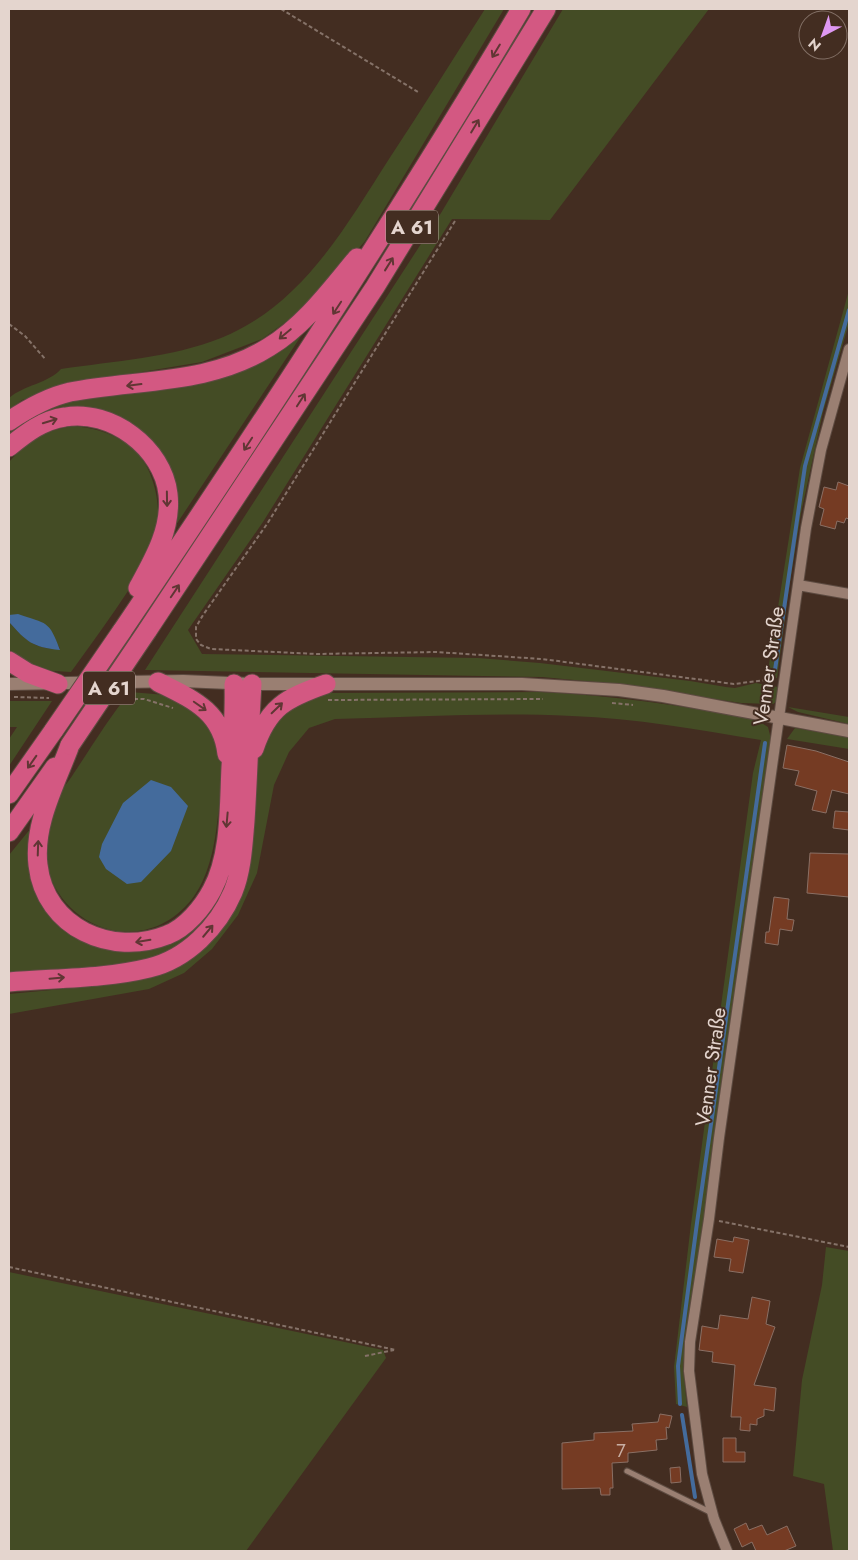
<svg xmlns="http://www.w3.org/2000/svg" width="858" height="1560" viewBox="0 0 858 1560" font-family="Jost,sans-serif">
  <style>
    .green { fill: #444c25 }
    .water { fill: #446b9c }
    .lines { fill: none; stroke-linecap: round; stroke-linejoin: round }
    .stream { stroke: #446b9c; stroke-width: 4 }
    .building { fill: #753b23; stroke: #8a6f64 }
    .service-casing { stroke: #5d4b41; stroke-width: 7 }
    .minor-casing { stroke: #5d4b41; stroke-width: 12 }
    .tertiary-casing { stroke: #5d4b41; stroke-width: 14 }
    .motorway-casing { stroke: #5d4b41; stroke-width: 21 }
    .path { stroke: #857268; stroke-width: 2; stroke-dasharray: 4 2.5; stroke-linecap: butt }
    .service { stroke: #9a7f72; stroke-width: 5 }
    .minor { stroke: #9a7f72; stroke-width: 10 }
    .tertiary { stroke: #9a7f72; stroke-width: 12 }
    .motorway { stroke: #d35882; stroke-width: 19 }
    .motorway-bridge-casing { stroke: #5d4b41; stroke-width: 21; stroke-linecap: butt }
    .motorway-bridge { stroke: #d35882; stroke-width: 19 }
    .oneway { stroke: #603634 }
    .labels { text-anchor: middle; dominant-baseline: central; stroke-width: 4; stroke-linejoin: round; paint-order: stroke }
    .number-label { font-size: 18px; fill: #c8aea3 }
    .shield { fill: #432d21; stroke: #b4a39a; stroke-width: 1 }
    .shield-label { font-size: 19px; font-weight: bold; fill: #e4d5ce }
    .street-label { font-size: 20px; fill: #e4d5ce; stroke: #432d21 }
  </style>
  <rect width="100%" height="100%" fill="#432d21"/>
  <!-- green -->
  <path class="green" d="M485 9H504L365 241 312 303 262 339 202 362 75 383 22 400 9 410V398C24 385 49 383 61 369 114 361 171 358 221 338 302 305 344 229 389 159 422 109 453 59 485 9Z
    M563 9H709L550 220 452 219 263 522 188 630 202 654 478 658 540 663 690 681 726 687 735 688 756 683 778 687 776 702 773 704 741 703 617 684 542 677 145 670 441 213Z
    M849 290V323L823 412 801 513 788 595 777 678 772 679 767 677 800 468Z
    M313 318 170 534 163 467 89 413 9 438V428L60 400 219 373Z
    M74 426C104 429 132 439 147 467 161 495 162 530 149 559 144 569 136 578 130 588 111 617 91 644 71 672L37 670 9 656V622C26 640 33 649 60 649L58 645 24 616 9 615V462C32 437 40 432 74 426Z
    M130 692 166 695 205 714C210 728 218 742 222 756 226 771 219 808 217 824 214 849 208 878 192 899 149 954 71 936 48 872 41 852 48 825 54 805 57 794 68 783 74 773 92 746 109 718 130 692Z
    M540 692C613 695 683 706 755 719L768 727 771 739 683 1367 687 1407 676 1404 674 1367 691 1224 753 773 761 740C698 730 635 718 572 716 493 712 414 717 335 719L309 728 289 752 274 785 257 873 238 915 212 949 184 973 149 989 9 1014V994L94 986 142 979 222 926 258 753 281 710 325 693Z
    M9 701H52L9 766V739L17 727H9Z
    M788 707 849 717V724L798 712Z
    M795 728 849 737V749L787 739Z
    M239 814C235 836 235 861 229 882 201 976 87 972 9 979V855L31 828 30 853 34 878 104 944 193 919Z
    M826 1247 849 1251V1551H833L824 1484 793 1476 802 1380 822 1285Z
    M9 1272 383 1350 386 1358 246 1551H9Z"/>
  <!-- water -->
  <path class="water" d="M18 614C47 624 49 620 60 650 32 647 27 642 9 622V615Z
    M151 780 171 787 188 806 171 851 141 882 127 884 106 869 99 857 102 844 123 803Z"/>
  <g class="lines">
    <!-- stream -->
    <path class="stream" d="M775 670 805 466 849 310
      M680 1404 678 1366 697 1223 765 743
      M682 1415 695 1497"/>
  </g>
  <!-- building -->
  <path class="building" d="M838 482 849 486V519L846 518 844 523 837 521 835 529 820 525 824 509 819 507 824 487 836 490Z
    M787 745 816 751 849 762V794L832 790 826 813 812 810 817 791 795 785 799 771 783 768Z
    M835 811 849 812V830L833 828Z
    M810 853 849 854V897L807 893Z
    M774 897 789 899 787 919 794 920 792 931 780 929 778 945 765 943 766 932H769Z
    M734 1237 749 1240 743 1273 729 1271 731 1259 714 1257 717 1239 733 1242Z
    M752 1297 770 1301 766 1324 775 1327 754 1385 776 1388 774 1411 764 1409V1416L757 1419V1425L750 1424V1431L740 1430 741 1417H731L735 1365 712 1362 713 1352 699 1350 702 1326 718 1329 720 1315 748 1319Z
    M660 1414 672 1416 669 1428 666 1427 667 1439 656 1440 657 1450 628 1453V1462L612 1463 613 1488H610V1495H601L600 1488 562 1489V1443L594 1440V1433L633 1431 632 1424 658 1422Z
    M723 1438H736V1452H745V1462H723Z
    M680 1467 681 1482 671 1483 670 1468Z
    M746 1523 749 1530 762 1525 767 1535 787 1526 796 1546 784 1551H756L752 1542 742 1547 734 1529Z"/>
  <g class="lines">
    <defs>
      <path id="service" d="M627 1471 712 1513"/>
      <path id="minor" d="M798 585 849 594
        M727 1551 714 1519 702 1474 689 1371 690 1342 709 1219 719 1138 806 528 821 450 849 349"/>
      <path id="tertiary" d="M9 684 183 681 252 684H522L619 690 663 696 849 731"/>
      <path id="motorway" d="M9 421C27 409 48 397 70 392 137 379 209 385 269 347 305 325 331 289 357 258
        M9 447C26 433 43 420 65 417 111 409 163 448 168 494 172 528 154 559 138 588
        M122 631C260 427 395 221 521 9
        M147 631 375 287 546 9
        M9 661 28 673 58 684
        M158 682C192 699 222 711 227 754
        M70 745C56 783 33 824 38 865 45 928 112 957 167 935 186 928 203 907 212 890 231 855 229 806 231 767 233 739 235 711 234 684
        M254 749C268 707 286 698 326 684
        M9 794 54 730
        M9 832 55 767
        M9 982C55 978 104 979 149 968 187 959 218 927 233 892 242 870 243 844 245 821 248 775 249 730 252 684"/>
    </defs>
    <!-- service casing -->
    <use href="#service" class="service-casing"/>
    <!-- minor casing -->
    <use href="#minor" class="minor-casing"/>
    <!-- tertiary casing -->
    <use href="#tertiary" class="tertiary-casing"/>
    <!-- motorway casing -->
    <use href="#motorway" class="motorway-casing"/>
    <!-- path -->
    <path class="path" d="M281 9 418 92
      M455 221 267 524 203 615 196 627V639L201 645 211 649 317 654 436 652 542 659 734 684 766 680 772 682
      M9 324 25 336 46 360
      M14 697 49 698
      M121 699H144L173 708
      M328 700 543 699
      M612 703 633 705
      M719 1221 849 1247
      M9 1267 396 1350
      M365 1356 394 1350"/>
    <!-- service -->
    <use href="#service" class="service"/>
    <!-- minor -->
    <use href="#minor" class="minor"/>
    <!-- tertiary -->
    <use href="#tertiary" class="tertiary"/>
    <!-- motorway -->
    <use href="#motorway" class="motorway"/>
    <defs>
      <path id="motorway-bridge" d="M54 730 122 631
        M70 745 147 631"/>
    </defs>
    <!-- motorway-bridge casing -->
    <use href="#motorway-bridge" class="motorway-bridge-casing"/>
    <!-- motorway-bridge -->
    <use href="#motorway-bridge" class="motorway-bridge"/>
  </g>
  <!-- one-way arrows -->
  <defs><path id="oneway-shaft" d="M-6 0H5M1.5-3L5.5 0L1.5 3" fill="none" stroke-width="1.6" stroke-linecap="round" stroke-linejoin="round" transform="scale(1.25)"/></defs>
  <g class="oneway">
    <use href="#oneway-shaft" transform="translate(496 51) rotate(121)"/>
    <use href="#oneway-shaft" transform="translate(475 126) rotate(-59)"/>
    <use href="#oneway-shaft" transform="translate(389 264) rotate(-58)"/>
    <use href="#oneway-shaft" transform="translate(337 308) rotate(123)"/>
    <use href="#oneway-shaft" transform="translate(285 334) rotate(140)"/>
    <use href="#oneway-shaft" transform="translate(134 385) rotate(173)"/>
    <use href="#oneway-shaft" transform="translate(301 400) rotate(-57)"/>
    <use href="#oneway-shaft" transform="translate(50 421) rotate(-17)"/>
    <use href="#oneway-shaft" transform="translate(248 444) rotate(123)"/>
    <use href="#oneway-shaft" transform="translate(167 499) rotate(89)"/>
    <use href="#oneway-shaft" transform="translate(175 591) rotate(-56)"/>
    <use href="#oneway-shaft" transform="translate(200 706) rotate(35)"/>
    <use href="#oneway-shaft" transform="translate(277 708) rotate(-44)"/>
    <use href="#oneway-shaft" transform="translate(32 762) rotate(125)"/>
    <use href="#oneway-shaft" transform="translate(227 820) rotate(95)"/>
    <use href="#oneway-shaft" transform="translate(38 848) rotate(-88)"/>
    <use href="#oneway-shaft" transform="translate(208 931) rotate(-50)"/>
    <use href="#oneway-shaft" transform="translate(143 941) rotate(171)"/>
    <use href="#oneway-shaft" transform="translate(57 978) rotate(-5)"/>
  </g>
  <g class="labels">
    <!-- number labels -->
    <g class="number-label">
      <text x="621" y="1451">7</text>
    </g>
    <!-- shield labels -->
    <g class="shield">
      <rect x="386" y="210.5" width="52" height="33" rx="4"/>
      <rect x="83" y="671.5" width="52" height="33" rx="4"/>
    </g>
    <g class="shield-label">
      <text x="412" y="227">A 61</text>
      <text x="109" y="688">A 61</text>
    </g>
    <!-- street labels -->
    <g class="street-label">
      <text transform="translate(769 666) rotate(-82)">Venner Straße</text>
      <text transform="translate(711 1067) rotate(-82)">Venner Straße</text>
    </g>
  </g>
  <!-- border -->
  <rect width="858" height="1560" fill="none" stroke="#e4d5ce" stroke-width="20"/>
  <!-- north arrow -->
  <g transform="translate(823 35) rotate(221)"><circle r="24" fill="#432d21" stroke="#837066"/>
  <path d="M0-4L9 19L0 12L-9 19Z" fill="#df98f2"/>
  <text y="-8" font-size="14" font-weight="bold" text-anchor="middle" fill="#e4d5ce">N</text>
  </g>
</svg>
